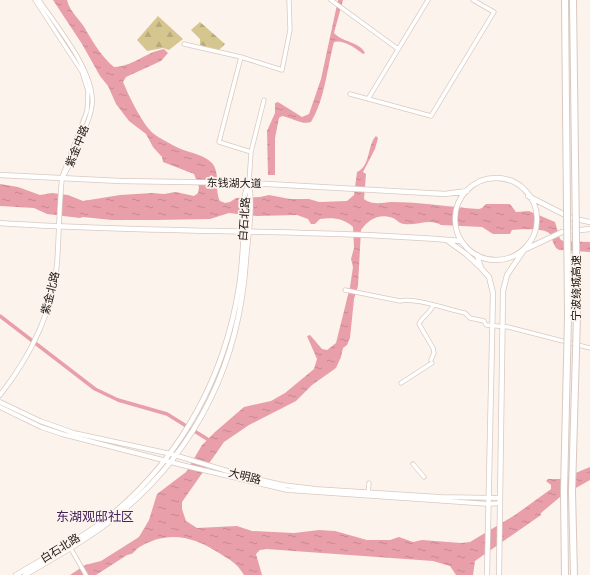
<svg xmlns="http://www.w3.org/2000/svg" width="590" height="575" viewBox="0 0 590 575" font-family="Helvetica,'Noto Sans SC',sans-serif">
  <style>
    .forest { fill: url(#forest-firs) }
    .water { fill: url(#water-ripples) }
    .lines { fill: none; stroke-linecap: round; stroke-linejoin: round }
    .canal { stroke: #e99fa9; stroke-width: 3.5 }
    .minor-casing { stroke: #d9c9bf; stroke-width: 5 }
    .tertiary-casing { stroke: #d9c9bf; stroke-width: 5.5 }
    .secondary-casing { stroke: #d9c9bf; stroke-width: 6 }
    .minor { stroke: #fff; stroke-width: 3.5 }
    .tertiary { stroke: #fff; stroke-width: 4 }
    .secondary { stroke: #fff; stroke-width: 4.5 }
    .motorway-bridge-casing { stroke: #d9c9bf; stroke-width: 8; stroke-linecap: butt }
    .motorway-bridge { stroke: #fff; stroke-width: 6 }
    .labels { text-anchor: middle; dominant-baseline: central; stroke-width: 3.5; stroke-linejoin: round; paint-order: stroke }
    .street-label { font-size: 11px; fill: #1a1511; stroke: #fdf3ed }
    .quarter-label { font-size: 13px; fill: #43245d; stroke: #fdf3ed }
  </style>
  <defs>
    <pattern id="forest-firs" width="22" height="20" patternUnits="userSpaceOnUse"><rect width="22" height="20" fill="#d5c690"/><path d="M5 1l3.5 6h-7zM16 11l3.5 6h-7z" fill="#b6a97b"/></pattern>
    <pattern id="water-ripples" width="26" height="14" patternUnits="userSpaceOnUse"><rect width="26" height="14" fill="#e99fa9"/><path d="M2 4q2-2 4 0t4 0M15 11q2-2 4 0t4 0" fill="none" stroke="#c78890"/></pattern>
  </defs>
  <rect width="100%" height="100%" fill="#fdf3ed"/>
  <!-- forest -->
  <path class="forest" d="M158 16 183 39 169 50 163 48 147 51 137 40Z
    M200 22 225 44 219 50 200 45V39L191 30Z"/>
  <!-- water -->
  <path class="water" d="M53 0H67C70 13 82 21 87 32 94 44 103 58 114 67 132 67 146 52 164 49L168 53 161 61 126 77 123 82C129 96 142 124 154 134 159 138 176 147 181 149 191 153 204 155 212 163 221 174 214 189 220 201L225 203 230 202 236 198 260 197 269 195 290 199H309L319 202 347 201 354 195 357 172C371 166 367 145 376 136L378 138 375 149 363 172 366 174 364 199C371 205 382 203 391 202 421 202 449 207 479 209L482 208 486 204H510L516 212 529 211 555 222 560 239 563 241 590 242V252L559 250 556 248C553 244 552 238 550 234 546 228 520 229 512 230L510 234H493L482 227 441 225C429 218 417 226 404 224 400 224 397 220 393 218 379 213 369 219 361 230L358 286 354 299 350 338 347 345 343 348 341 357 336 368 312 385 296 401 249 425 224 442 182 502V509L186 521 197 528 237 526 252 531 294 533 319 530 335 531 367 540H390L399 537 413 542 422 540 461 543 470 542 515 515 551 489V485L546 481 548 479H561L590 467V480L560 497 541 513V515L475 561 473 575H456L450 566 433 561 266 549 260 550 256 554 262 575H244C237 563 230 560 219 553 192 536 167 530 138 548 135 550 134 553 131 554L127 555 96 575H70L85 565 101 561 139 537 149 520 157 494 186 472 202 445 215 432 244 407 271 401 285 393 314 369 317 359 307 336 310 335 322 349 327 350 336 343 350 287 353 267 351 259 354 248 353 227C344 218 332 217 320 219L315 224H311L308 219 297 215 257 216 229 213 210 219 156 220H112L83 217 80 218 47 214 34 208 0 206V184L18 187 40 195 52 193 68 195 83 201 120 195 152 193 164 194 176 192 194 196 198 193 199 187 194 174 163 162 162 157 153 147 146 134 129 121 116 104 108 86 100 76 82 44Z
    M338 0H343L334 33C342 42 360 42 365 53L363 54C356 48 342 39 334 42 327 68 325 99 311 122 302 125 292 118 282 116L279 118 275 138V175H268L267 131 275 113V103L278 102 302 117 309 114 321 79Z"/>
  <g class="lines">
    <!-- canal -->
    <path class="canal" d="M0 316 95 389 118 400 167 414 212 442"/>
    <defs>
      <path id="minor" d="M35 0 82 72 88 91 87 111 62 177
        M39 0C57 27 96 73 92 105 91 117 85 129 80 140 75 153 70 167 62 178
        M331 0 398 49
        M184 44 241 57 282 70 290 30 289 0
        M241 57 219 142 251 152
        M350 94 431 116 494 12 473 0
        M368 99 428 0
        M249 183 251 152 264 100
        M345 290 400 301C415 297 449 310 465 313L470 318 484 321 486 325 508 327 590 348
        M431 360 434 353 433 348 419 324C421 318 429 314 433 306
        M401 383 432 363
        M413 464 424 477
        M368 494 369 483
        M71 549 86 575"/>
      <path id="tertiary" d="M0 395C30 357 52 313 57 264 59 236 59 207 62 178
        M0 402 40 421 74 433 171 454 244 476 283 485 316 489 441 497 500 498
        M0 407 41 427 62 434 186 466 287 490 489 504 500 503"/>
      <path id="secondary" d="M0 175 120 181 249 183 445 194 467 191
        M455 219a41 41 0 1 1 82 0a41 41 0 1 1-82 0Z
        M528 196 571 218 590 222
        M0 223C153 234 308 228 461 241
        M448 241 466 254 479 266
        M477 255 481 268 489 277 493 293 487 575
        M16 575C49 555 85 537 115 512 183 454 225 375 239 287 244 256 244 224 245 194L249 183
        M25 575C57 556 90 538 119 514 198 449 240 360 246 259 248 234 253 208 249 183
        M499 575 503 291 507 275 524 250 562 232 590 229"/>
    </defs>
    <!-- minor casing -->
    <use href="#minor" class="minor-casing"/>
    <!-- tertiary casing -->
    <use href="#tertiary" class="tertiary-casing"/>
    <!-- secondary casing -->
    <use href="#secondary" class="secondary-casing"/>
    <!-- minor -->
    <use href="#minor" class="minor"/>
    <!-- tertiary -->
    <use href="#tertiary" class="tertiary"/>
    <!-- secondary -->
    <use href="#secondary" class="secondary"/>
    <defs>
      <path id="motorway-bridge" d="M565 0 568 316 564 491 565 575
        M573 0 577 316 572 491 574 575"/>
    </defs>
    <!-- motorway-bridge casing -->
    <use href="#motorway-bridge" class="motorway-bridge-casing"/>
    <!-- motorway-bridge -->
    <use href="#motorway-bridge" class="motorway-bridge"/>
  </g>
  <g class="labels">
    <!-- street labels -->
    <g class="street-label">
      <text transform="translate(77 146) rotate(-68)">紫金中路</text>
      <text transform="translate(234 183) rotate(1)">东钱湖大道</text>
      <text transform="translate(244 219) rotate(-86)">白石北路</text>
      <text transform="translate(576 288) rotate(-90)">宁波绕城高速</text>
      <text transform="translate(50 293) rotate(-76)">紫金北路</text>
      <text transform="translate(245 476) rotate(14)">大明路</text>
      <text transform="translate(60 548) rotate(-32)">白石北路</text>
    </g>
    <!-- quarter labels -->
    <g class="quarter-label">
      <text x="95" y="516">东湖观邸社区</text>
    </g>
  </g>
</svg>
